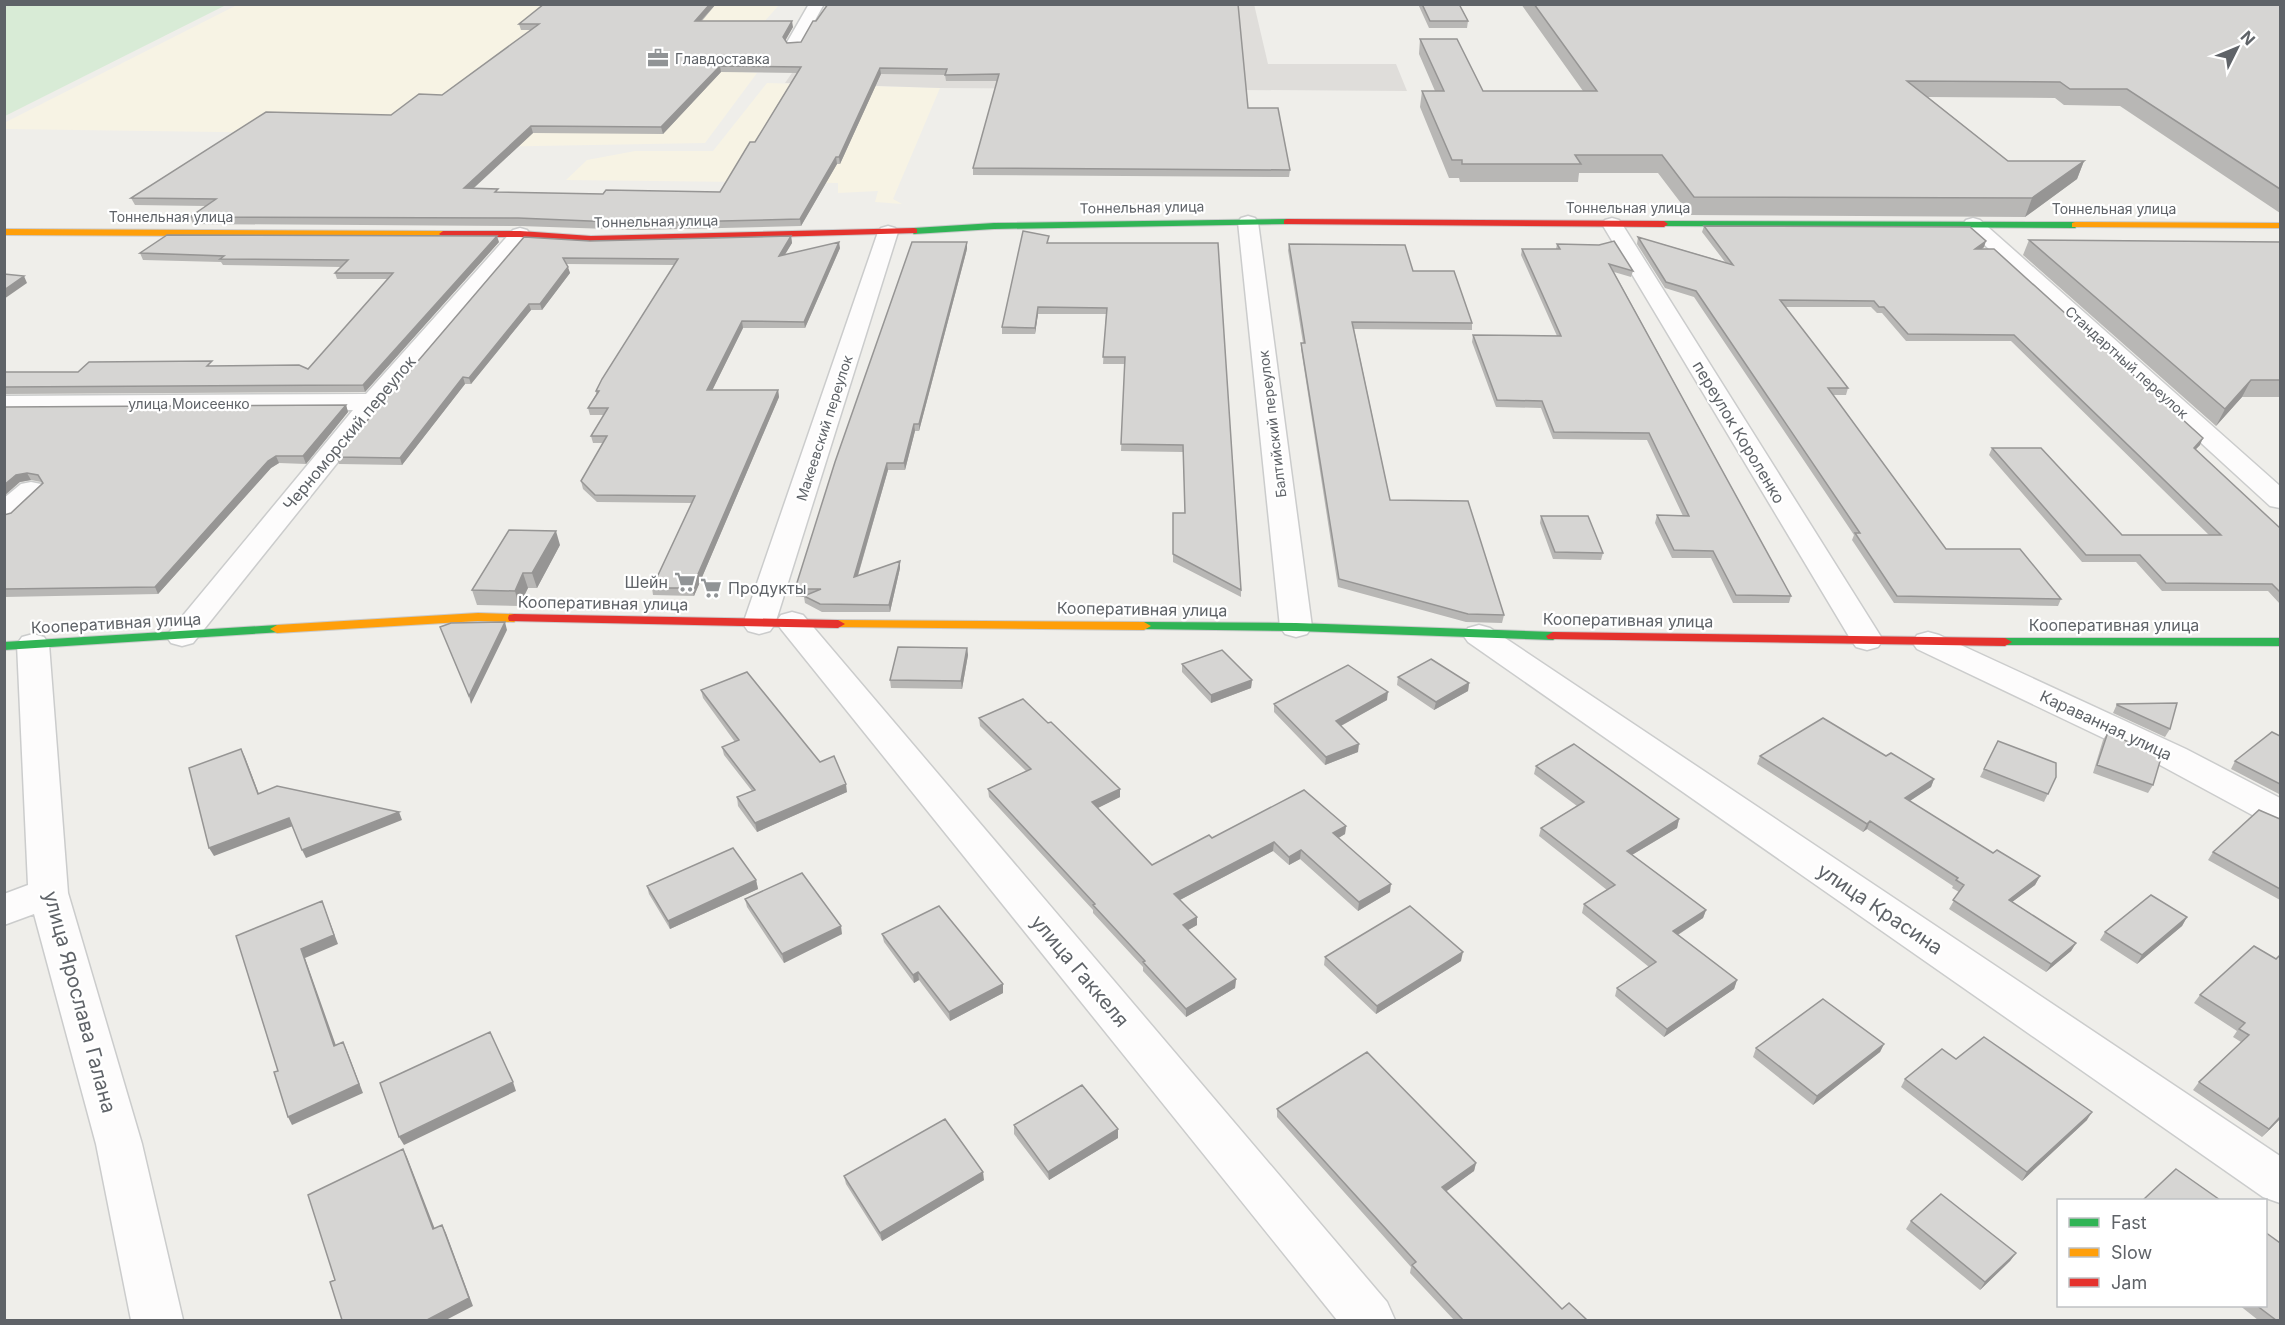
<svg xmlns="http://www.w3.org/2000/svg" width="2285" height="1325" viewBox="0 0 2285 1325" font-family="Inter,sans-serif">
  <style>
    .commercial { fill: #f7f3e4 }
    .industrial { fill: #dfddda }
    .green { fill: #d8ebd6 }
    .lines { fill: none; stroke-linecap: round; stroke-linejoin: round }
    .street-casing { stroke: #cbcccc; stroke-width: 3 }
    .fast-casing { stroke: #cacacb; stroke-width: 2 }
    .slow-casing { stroke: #cacacb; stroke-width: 2 }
    .jam-casing { stroke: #cacacb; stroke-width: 2 }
    .street { fill: #fdfcfc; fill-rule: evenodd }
    .fast { fill: #30b455; fill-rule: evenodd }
    .slow { fill: #ff9f0a; fill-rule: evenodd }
    .jam { fill: #e5322d; fill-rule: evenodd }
    .wall { fill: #b8b7b5; fill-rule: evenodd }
    .shaded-wall { fill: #969594 }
    .building { fill: #d6d5d3; stroke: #969594; stroke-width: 1.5; fill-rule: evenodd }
    .labels { text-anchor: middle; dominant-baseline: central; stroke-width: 4.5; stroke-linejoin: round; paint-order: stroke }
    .far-poi-label { font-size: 14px; fill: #5f6368; stroke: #fff; text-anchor: start }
    .far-street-label { font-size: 14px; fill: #5f6368; stroke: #fff }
    .street-label { font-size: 16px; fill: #5f6368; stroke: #fff }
    .poi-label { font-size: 16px; fill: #5f6368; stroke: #fff; text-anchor: end }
    .near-street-label { font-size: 20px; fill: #5f6368; stroke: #fff }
  </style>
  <rect width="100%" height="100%" fill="#efeeea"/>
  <!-- commercial -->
  <path class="commercial" d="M237 5H779L742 47H759L742 72 757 73 705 143 418 148 435 135 5 129 4 123Z
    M767 83 940 88 893 199 902 204 875 202 878 191 838 193V183L566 180 587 160 635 151H713Z"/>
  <!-- industrial -->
  <path class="industrial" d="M1254 4 1268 64H1396L1407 91 940 88 785 83 829 20 836 5Z"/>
  <!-- green -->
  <path class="green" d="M5 4H226V5L5 116Z"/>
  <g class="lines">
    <defs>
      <path id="street" d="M809 4H824L800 47H788L786 44Z
        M1248 216 1255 218 1258 222 1312 627 1307 634 1296 637 1285 634 1280 627 1238 222 1241 218Z
        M1612 218 1619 220 1622 224 1883 640 1878 647 1867 650 1856 647 1851 640 1602 224 1605 220Z
        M1973 218 1980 220 2280 486V508L2270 506 1966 228 1963 224 1966 220Z
        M888 226 895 228 898 232 775 624 770 631 759 634 748 631 743 624 878 232 881 228Z
        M520 228 527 230 530 234 527 238 382 407 193 643 182 646 171 643 166 636 353 410 4 412V396L366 394 513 230Z
        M31 482 41 484 45 490 14 519 4 522V498L21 484Z
        M792 612 803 615 1387 1302 1395 1320H1337L781 629 776 622 781 615Z
        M1479 625 1490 628 2280 1156V1203L2263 1197 1468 642 1463 635 1468 628Z
        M1928 632 1939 635 2186 749 2280 798V827L2267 823 2160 765 1917 649 1912 642 1917 635Z
        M33 634 44 637 49 644 68 893 142 1144 183 1320H131L96 1144 34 914 4 925V894L28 885 17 644 22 637Z"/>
      <path id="fast" d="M1287 219 1290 220V224L994 229 914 234 910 231 914 228 994 223Z
        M1664 221 2075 222 2079 225 2075 228 1661 226V222Z
        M1144 622 1296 623 1553 632 1560 636 1553 640 1296 631 1139 629 1137 626Z
        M277 625 284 629 282 632 4 650V642Z
        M2005 638H2280V646L2000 645 1998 642Z"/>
      <path id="slow" d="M2075 222 2280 223V228L2072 227V223Z
        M4 229 443 231 447 234 443 237 4 235Z
        M478 613 514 614 520 618 514 622 478 621 277 633 270 629 277 625Z
        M838 620 1144 622 1151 626 1144 630 833 627 831 624Z"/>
      <path id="jam" d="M1287 219 1664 221 1668 224 1664 227 1284 224V220Z
        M914 228 917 229V233L591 242 520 237H443L439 234 443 231H520L591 236Z
        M514 614 838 620 845 624 838 628 509 621 508 618 509 615Z
        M1553 632 2005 638 2012 642 2005 646 1548 639 1546 636Z"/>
    </defs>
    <!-- street casing -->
    <use href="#street" class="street-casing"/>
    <!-- fast casing -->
    <use href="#fast" class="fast-casing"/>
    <!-- slow casing -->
    <use href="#slow" class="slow-casing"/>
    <!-- jam casing -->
    <use href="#jam" class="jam-casing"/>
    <!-- street -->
    <use href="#street" class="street"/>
    <!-- fast -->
    <use href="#fast" class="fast"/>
    <!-- slow -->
    <use href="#slow" class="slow"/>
    <!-- jam -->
    <use href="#jam" class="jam"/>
  </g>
  <!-- wall -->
  <path class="wall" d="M544 4H716L702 21 793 27 785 40 787 43 1248 108 1290 170 1289 177 973 175V168L997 81H946L945 75 881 74 840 164H837L801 226 638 230 520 226 193 224 190 217 206 206 135 205 131 198 391 115 442 95 531 30H521L519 24ZM721 72 797 73 755 142 720 192 603 194 499 192 474 188 533 133 663 134Z
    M1418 4H1459L1468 21 1467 28H1429Z
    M1521 4H2280V213L2120 106 2064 105 2055 98 1928 97 2008 161H2084L2077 179 2025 217 1690 215 1658 173H1579L1578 182H1460L1459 178H1449L1420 107 1422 91H1435L1419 54 1420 39 1483 91H1583Z
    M1704 226 1984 247 1982 249 2200 445 2195 450 2280 528V604L2268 591H2162L2136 562H2082L1989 455 1992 448 2122 535H2209L2011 341H1906L1882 313H1877L1871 307H1785L1848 388 1846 395H1833L1946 549 2061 599 2058 606 1894 603 1852 540 1854 535 1694 297 1665 288 1637 244 1638 237 1725 262 1702 232Z
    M791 236 792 243 784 255 840 248 805 328H743L712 390H778L779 397 694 596 653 595 652 588 692 503 597 502 583 489 581 481 603 443H593L591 436 604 415H590L588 408 596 394V391L674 265 566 264 570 273 542 310H531L471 384H465L402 465 339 464 336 457 524 237 590 241Z
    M2029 240 2280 242V397H2242L2216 426 2023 255Z
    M499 242 365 392 4 394V372H78L214 366 308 369 388 279H337L335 273 341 267 223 265 221 262 143 260 140 253Z
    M1049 243H1218L1241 590V597L1173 562V513H1185L1183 452 1121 451 1125 364H1103L1106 314H1038L1035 334H1002V327Z
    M1289 244 1413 271 1472 323V330L1354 329 1390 500 1504 615 1502 623 1466 622 1338 587 1301 349V343H1303L1288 250Z
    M1557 244 1633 271 1631 277 1614 272 1791 596 1789 603H1733L1711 558H1672L1655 523 1657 515 1683 516 1647 440 1553 439 1541 408 1496 407 1472 342 1473 335 1557 336 1521 255 1522 249H1556Z
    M967 249 919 431H915L905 470H888L858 576 900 561V568L890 612H822L805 603 804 597H796L795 589Z
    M346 405 348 412 306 464 279 463 271 468 158 594 4 597V515L11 513 43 484 41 482 31 480 20 482 4 407Z
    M1541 516 1603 553 1601 560 1553 559 1540 523Z
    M560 545 537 588H528L519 606 477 605 472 590Z
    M967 648 968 655 962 689 891 688 890 680Z
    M1182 664 1252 680 1251 688 1211 703 1182 672Z
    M1398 677 1469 683 1468 691 1434 710 1397 685Z
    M701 690 820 762 847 792 757 832 738 806 737 797 752 791 724 755 722 747 735 742 703 698Z
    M1387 700 1341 726 1358 752 1325 765 1274 712V704Z
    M2117 704 2170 729 2165 737 2113 713Z
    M979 718 1120 797 1097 808 1152 865 1212 838 1346 826 1345 834 1338 838 1390 892 1358 911 1300 859 1289 865 1273 851 1180 900 1197 917V925L1188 930 1236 979 1235 988 1186 1017 1143 971V967L1093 913V910L989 797 988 789 1026 771 980 726Z
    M2108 732 2153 785 2148 793 2093 773 2103 740Z
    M2280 736V793L2279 794 2231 769 2235 761Z
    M1998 741 2056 777 2044 802 1980 777Z
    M1760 756H1886L1934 779 1931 787 1910 801 1993 853 2040 876 2035 885 2012 902 2076 943 2071 951 2046 972 1949 909 1959 892 1952 888 1953 886 1867 829 1863 832 1757 764Z
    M1536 766 1679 819 1677 828 1632 855 1706 910 1703 918 1678 935 1737 980 1734 989 1664 1037 1615 996 1617 988 1649 967 1582 913 1584 904 1607 890 1539 836 1541 828 1577 806 1534 774Z
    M2280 819V900L2208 860 2213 852Z
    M756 880 758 889 670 929 649 894 647 886Z
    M745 899 842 934 784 963 747 907Z
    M2187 917 2182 926 2137 964 2100 940 2105 932Z
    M882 934 1003 993 950 1021 919 980 914 983 884 942Z
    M2280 955V1119L2262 1137 2193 1090 2199 1082 2241 1042 2233 1037 2237 1031 2194 1003 2200 995 2276 959Z
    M1325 957 1461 961 1376 1014 1324 965Z
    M1884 1044 1880 1052 1813 1105 1753 1057 1756 1048Z
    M1905 1079 2087 1120 2022 1181 1901 1087Z
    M1277 1109 1476 1163 1474 1171 1446 1191 1562 1309 1587 1320H1454L1410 1273 1411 1267 1277 1117Z
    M1014 1125 1118 1129V1138L1049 1180 1014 1134Z
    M844 1176 984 1180 882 1241 846 1184Z
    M1911 1221 2016 1253 2010 1261 1980 1290 1906 1229Z
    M2239 1305H2265L2280 1320H2258Z"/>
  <!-- shaded-wall -->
  <path class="shaded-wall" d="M710 4H716L696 26 695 21Z
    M792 21 793 27 784 43 783 37Z
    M720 66 721 72 663 134 661 127Z
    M880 68 881 74 840 164 839 157Z
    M531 126 533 133 466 195 464 188Z
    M836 157 837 164 801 226 800 219Z
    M2084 161 2077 179 2025 217 2032 198Z
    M497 236 499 242 365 392 363 385Z
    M791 236 792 243 780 263 779 256Z
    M1986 241 1984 247 1973 255 1975 249Z
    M839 242 840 248 805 328 804 322Z
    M967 242V249L919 431V424Z
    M568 267 570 273 542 310 540 304Z
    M24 276 27 283 4 299V290Z
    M529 304 531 310 471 384 469 378Z
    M1038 307V314L1035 334V328Z
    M742 321 743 328 709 397 707 390Z
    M463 377 465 384 402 465 400 458Z
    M2251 380 2242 397 2216 426 2225 409Z
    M778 390 779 397 694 596 692 588Z
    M346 405 348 412 306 464 303 456Z
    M914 424 915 431 905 470 904 463Z
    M2203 438 2200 445 2190 455 2194 448Z
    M276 456 279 463 271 468 158 594 155 587 268 461Z
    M887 463 888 470 855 585 854 577Z
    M27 473 31 480 20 482 4 496V485L16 475Z
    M556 531 560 545 537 588 532 573Z
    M900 561V568L890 612 889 605Z
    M523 573 528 588 519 606 515 591Z
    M505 622 507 630 471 704 469 696Z
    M967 648 968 655 962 689 961 681Z
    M1252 680 1251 688 1211 703V695Z
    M1469 683 1468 691 1434 710 1436 702Z
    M1388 692 1387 700 1335 729 1336 721Z
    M1359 744 1358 752 1325 765 1326 757Z
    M241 749 245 757 262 802 258 794Z
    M1934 779 1931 787 1902 806 1905 798Z
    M846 784 847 792 757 832 755 823Z
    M1120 789V797L1092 811V802Z
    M399 812 402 820 306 858 302 850Z
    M289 818 293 826 214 856 209 848Z
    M1679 819 1677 828 1625 859 1627 851Z
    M1870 821 1867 829 1863 832 1867 824Z
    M1346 826 1345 834 1332 842 1333 833Z
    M1274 842 1273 851 1174 903V894Z
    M1301 850 1300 859 1289 865V857Z
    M2040 876 2035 885 2004 908 2009 900Z
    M756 880 758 889 670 929 668 921Z
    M1391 884 1390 892 1358 911 1359 902Z
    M322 901 338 944 305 958 339 1054 334 1046 301 949Z
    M1706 910 1703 918 1671 939 1673 931Z
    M1197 917V925L1183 933V925Z
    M2187 917 2182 926 2137 964 2142 955Z
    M841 926 842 934 784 963 782 954Z
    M2076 943 2071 951 2046 972 2051 964Z
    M1463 952 1461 961 1376 1014 1377 1006Z
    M918 972 919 980 914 983 913 975Z
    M1236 979 1235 988 1186 1017V1009Z
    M1737 980 1734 989 1664 1037 1667 1029Z
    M1003 984V993L950 1021 949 1012Z
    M343 1042 347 1051 363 1093 292 1125 288 1117Z
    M1884 1044 1880 1052 1813 1105 1817 1096Z
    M513 1082 516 1091 404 1145 399 1137Z
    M2092 1112 2087 1120 2022 1181 2027 1172Z
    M2280 1117V1119L2262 1137 2269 1129Z
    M1118 1129V1138L1049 1180 1048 1172Z
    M403 1149 407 1157 438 1237 433 1229Z
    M1476 1163 1474 1171 1440 1196 1442 1187Z
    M983 1172 984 1180 882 1241 880 1233Z
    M442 1225 446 1233 473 1306 446 1320H427Z
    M2016 1253 2010 1261 1980 1290 1985 1282Z"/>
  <!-- building -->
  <path class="building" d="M544 4H710L695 21H792L783 37 787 43 801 42 813 21H816L828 4H1238L1248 108H1278L1290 170 973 168 999 74 945 75 947 69 880 68 839 157H836L800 219 637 223 518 218 190 217 216 199 131 198 266 112 391 115 419 94 442 95 539 24H519ZM720 66 801 67 755 142H750L720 192 606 190 603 194 495 192 498 189 464 188 531 126 661 127Z
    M1422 4H1459L1468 21H1430Z
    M1534 4H2280V189L2127 89H2070L2060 82 1907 81 2008 161H2084L2032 198 1694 197 1662 155H1575L1581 164H1462V160H1452L1422 91H1444L1420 39H1457L1483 91H1597Z
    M1704 226 1970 227 1986 241 1975 249H1994L2203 438 2194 448 2280 528V592L2272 584 2166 583 2140 555H2086L1992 448H2041L2122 535H2221L2014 335 1908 334 1884 307H1879L1874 301 1780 300 1848 388H1828L1946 549H2020L2061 599 1897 596 1855 533H1860L1696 291 1666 282 1638 237 1733 265Z
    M1023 231 1049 236 1047 243H1218L1241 590 1173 554V513H1185L1183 445 1121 444 1125 357H1103L1107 308 1038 307 1035 328 1002 327Z
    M167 235 497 236 363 385 4 387V372H78L89 362 212 361 207 366 299 365 308 369 393 273H335L348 260 220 259 224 256 140 253Z
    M791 236 779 256 839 242 804 322 742 321 707 390H778L692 588H652L695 496 595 495 581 481 607 436H591L608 408H588L599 391H596L602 379 678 259 563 258 568 267 540 304H529L469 378 463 377 400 458 336 457 524 237 590 241Z
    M2029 240 2280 242V380H2251L2225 409Z
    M1614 241 1633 271 1609 264 1791 596 1736 595 1713 551 1674 550 1657 515 1689 516 1649 433 1554 432 1542 401 1497 400 1473 335 1561 336 1522 249H1560L1557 244 1599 245Z
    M912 242H967L919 424H914L904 463H887L854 577 900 561 889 605 820 604 804 596 821 589H795L835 462Z
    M1289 244 1405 245 1413 271H1454L1472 323 1352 322 1390 500 1468 501 1504 615 1468 614 1339 579 1301 343H1305Z
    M4 274 24 276 4 290Z
    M346 405 303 456H276L268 461 155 587 4 589V515L11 513 43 483 38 475 27 473 16 475 4 485V407Z
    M1541 516H1588L1603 553 1555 552Z
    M509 530 556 531 532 573H523L515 591 472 590Z
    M505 622 469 696 440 627 451 623Z
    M898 647 967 648 961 681 890 680Z
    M1222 650 1252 680 1211 695 1182 664Z
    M1431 659 1469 683 1436 702 1398 677Z
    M1348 665 1388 692 1336 721 1359 744 1326 757 1274 704Z
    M747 672 820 762 834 756 846 784 755 823 737 797 755 790 722 747 739 740 701 690Z
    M1023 699 1048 723 1051 722 1120 789 1092 802 1152 865 1209 835 1212 838 1304 790 1346 826 1333 833 1391 884 1359 902 1301 850 1289 857 1274 842 1174 894 1197 917 1183 925 1236 979 1186 1009 1143 962 1145 961 1093 905 1095 904 988 789 1031 769 979 718Z
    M2177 703 2170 729 2117 705V704Z
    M1823 718 1886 756 1891 753 1934 779 1905 798 1993 853 1997 850 2040 876 2009 900 2076 943 2051 964 1953 900 1964 885 1956 880 1958 878 1870 821 1867 824 1760 756Z
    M2108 732 2161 758 2153 785 2097 765Z
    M2272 732 2280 736V784L2235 761Z
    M1998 741 2056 763V777L2048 794 1984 769Z
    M1574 744 1679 819 1627 851 1706 910 1673 931 1737 980 1667 1029 1617 988 1656 962 1584 904 1615 885 1541 828 1584 802 1536 766Z
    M241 749 258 794 277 786 399 812 302 850 289 818 209 848 189 768Z
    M2259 810 2280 819V889L2213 852Z
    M733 848 756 880 668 921 647 886Z
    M802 873 841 926 782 954 745 899Z
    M2151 895 2187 917 2142 955 2105 932Z
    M322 901 334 935 301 949 334 1046 343 1042 359 1084 288 1117 274 1072 278 1071 236 936Z
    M939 906 1003 984 949 1012 918 972 913 975 882 934Z
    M1410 906 1463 952 1377 1006 1325 957Z
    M2254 946 2276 959 2280 955V1117L2269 1129 2199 1082 2249 1035 2239 1029 2245 1023 2200 995Z
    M1823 999 1884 1044 1817 1096 1756 1048Z
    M490 1032 513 1082 399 1137 380 1083Z
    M1984 1037 2092 1112 2027 1172 1905 1079 1942 1049 1956 1059Z
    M1367 1052 1476 1163 1442 1187 1562 1309 1569 1303 1587 1320H1463L1412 1265 1416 1262 1277 1109Z
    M1082 1085 1118 1129 1048 1172 1014 1125Z
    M945 1119 983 1172 880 1233 844 1176Z
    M403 1149 433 1229 442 1225 469 1298 427 1320H342L330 1282 335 1280 308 1195Z
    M2176 1169 2220 1200H2143Z
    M1941 1194 2016 1253 1985 1282 1911 1221Z
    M2265 1232 2280 1243V1320H2276L2256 1305H2265Z"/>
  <!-- icons -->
  <defs>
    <symbol id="office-bare" viewBox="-9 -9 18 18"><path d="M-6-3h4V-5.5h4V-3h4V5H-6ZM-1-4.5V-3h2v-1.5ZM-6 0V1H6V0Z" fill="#919496" stroke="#fff" stroke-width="2.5" paint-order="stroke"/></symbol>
    <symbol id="supermarket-bare" viewBox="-9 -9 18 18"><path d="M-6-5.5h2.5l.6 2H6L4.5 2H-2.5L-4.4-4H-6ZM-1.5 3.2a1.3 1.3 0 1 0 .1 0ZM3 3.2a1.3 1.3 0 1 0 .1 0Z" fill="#919496" stroke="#fff" stroke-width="2.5" paint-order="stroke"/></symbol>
  </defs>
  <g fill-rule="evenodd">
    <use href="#office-bare" x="643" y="43" width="30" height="30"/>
    <use href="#supermarket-bare" x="670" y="567" width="30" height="30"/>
    <use href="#supermarket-bare" x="696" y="573" width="30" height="30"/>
  </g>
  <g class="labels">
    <!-- far-poi labels -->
    <g class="far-poi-label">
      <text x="675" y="58">Главдоставка</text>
    </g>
    <!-- far-street labels -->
    <g class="far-street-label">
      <text transform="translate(1142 207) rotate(-1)">Тоннельная улица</text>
      <text x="1628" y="207">Тоннельная улица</text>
      <text x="2114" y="208">Тоннельная улица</text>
      <text x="171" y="216">Тоннельная улица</text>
      <text transform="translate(656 221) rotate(-1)">Тоннельная улица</text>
      <text transform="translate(2127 362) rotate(42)">Стандартный переулок</text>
      <text x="189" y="403">улица Моисеенко</text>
      <text transform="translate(1272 424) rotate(-97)">Балтийский переулок</text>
      <text transform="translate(824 428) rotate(-72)">Макеевский переулок</text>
    </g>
    <!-- street labels -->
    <g class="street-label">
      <text transform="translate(1739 432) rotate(59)">переулок Короленко</text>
      <text transform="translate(349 433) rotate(-50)">Черноморский переулок</text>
      <text transform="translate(603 603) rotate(1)">Кооперативная улица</text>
      <text transform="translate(1142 609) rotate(1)">Кооперативная улица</text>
      <text transform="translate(1628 620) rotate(1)">Кооперативная улица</text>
      <text transform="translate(116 623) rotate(-3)">Кооперативная улица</text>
      <text x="2114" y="625">Кооперативная улица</text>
      <text transform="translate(2106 725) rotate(25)">Караванная улица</text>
    </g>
    <!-- poi labels -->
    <g class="poi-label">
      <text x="668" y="582">Шейн</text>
      <text x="728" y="588" text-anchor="start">Продукты</text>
    </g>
    <!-- near-street labels -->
    <g class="near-street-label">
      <text transform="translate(1880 909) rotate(34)">улица Красина</text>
      <text transform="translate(1080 971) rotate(50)">улица Гаккеля</text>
      <text transform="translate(80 1002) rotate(75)">улица Ярослава Галана</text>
    </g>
  </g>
  <!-- border -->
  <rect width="2285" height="1325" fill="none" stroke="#5f6368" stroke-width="12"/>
  <!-- legend -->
  <rect x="2057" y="1199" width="210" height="108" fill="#ffffff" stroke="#bfc1c3" stroke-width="1.5"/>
  <rect x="2069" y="1218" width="30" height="9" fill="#30b455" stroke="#bfc1c3" stroke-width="1.5"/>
  <text x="2111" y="1229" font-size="18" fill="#5f6368">Fast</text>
  <rect x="2069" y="1248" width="30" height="9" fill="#ff9f0a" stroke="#bfc1c3" stroke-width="1.5"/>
  <text x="2111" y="1259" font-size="18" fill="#5f6368">Slow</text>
  <rect x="2069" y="1278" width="30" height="9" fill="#e5322d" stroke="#bfc1c3" stroke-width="1.5"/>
  <text x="2111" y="1289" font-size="18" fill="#5f6368">Jam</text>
  <!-- north arrow -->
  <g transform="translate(2237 48) rotate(47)" stroke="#ffffff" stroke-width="4.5" paint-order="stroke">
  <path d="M0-4.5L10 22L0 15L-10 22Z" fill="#5f6368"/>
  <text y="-9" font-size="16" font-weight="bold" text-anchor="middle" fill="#5f6368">N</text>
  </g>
</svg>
